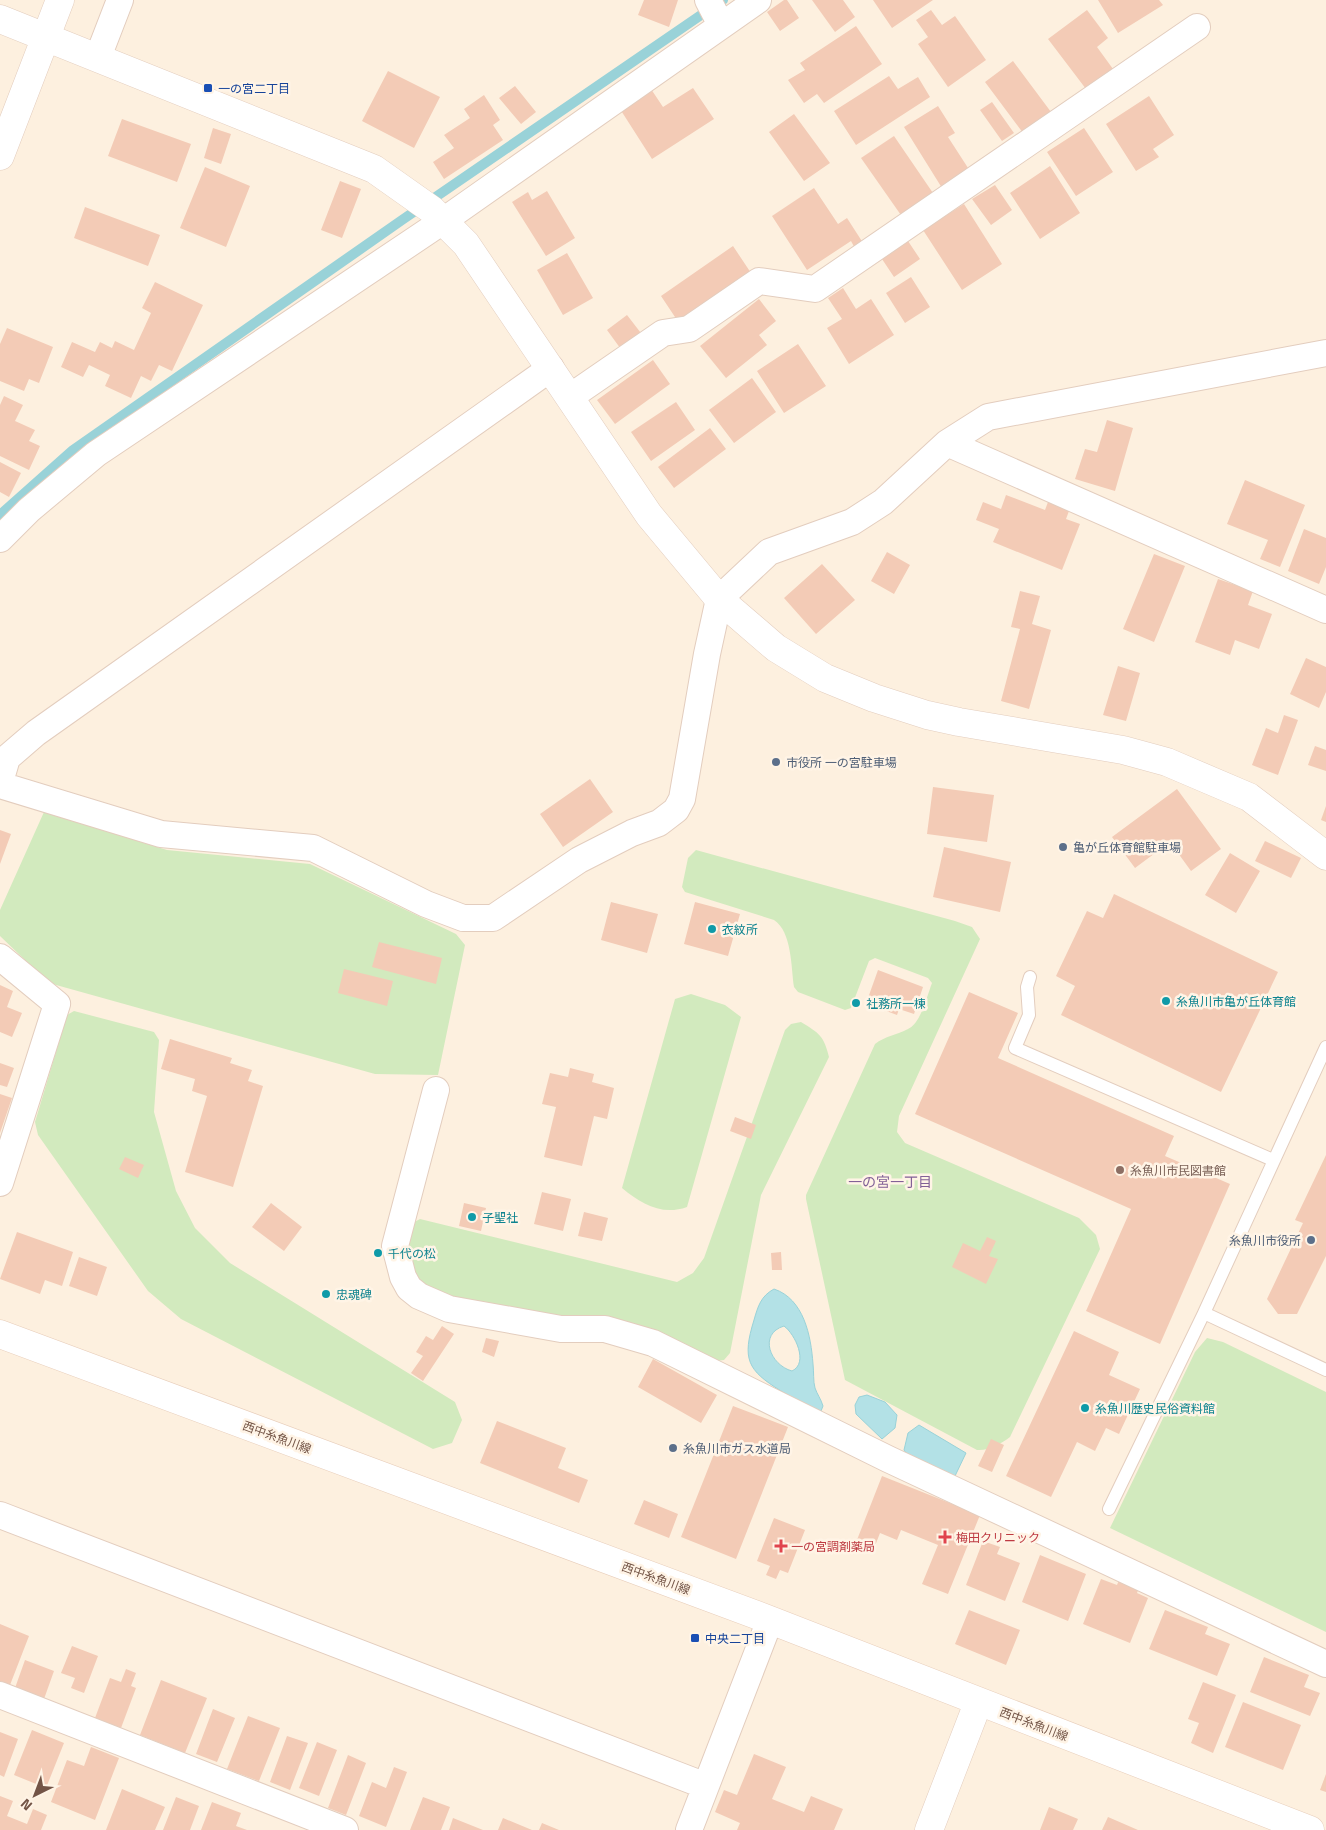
<svg xmlns="http://www.w3.org/2000/svg" width="1326" height="1830" viewBox="0 0 1326 1830" font-family="'Titillium Web','Noto Sans JP',sans-serif">
  <style>
    .green { fill: #d2eabe }
    .water { fill: #b3e1e6; stroke: #99d2d8; fill-rule: evenodd }
    .lines { fill: none; stroke-linecap: round; stroke-linejoin: round }
    .stream { stroke: #99d2d8; stroke-width: 10 }
    .building { fill: #f3cbb6 }
    .service-casing { stroke: #e3cdbe; stroke-width: 14 }
    .minor-casing { stroke: #e3cdbe; stroke-width: 28 }
    .tertiary-casing { stroke: #e3cdbe; stroke-width: 29 }
    .secondary-casing { stroke: #e8cebb; stroke-width: 29 }
    .service { stroke: #fff; stroke-width: 12 }
    .minor { stroke: #fff; stroke-width: 26 }
    .tertiary { stroke: #fff; stroke-width: 28 }
    .secondary { stroke: #fff; stroke-width: 28 }
    .transit-dot { fill: #1a4fb4; stroke: #fff4e6; stroke-width: 2 }
    .service-dot { fill: #5c6f8a; stroke: #fff4e6; stroke-width: 2 }
    .culture-dot { fill: #0f9aa8; stroke: #fff4e6; stroke-width: 2 }
    .education-dot { fill: #8d6e63; stroke: #fff4e6; stroke-width: 2 }
    .health-dot { fill: #e0444e; stroke: #fff4e6; stroke-width: 2 }
    .labels { text-anchor: middle; dominant-baseline: central; stroke-width: 5; stroke-linejoin: round; paint-order: stroke }
    .transit-label { font-size: 12px; fill: #164399; stroke: #fff4e6; text-anchor: start }
    .service-label { font-size: 12px; fill: #4e5e75; stroke: #fff4e6; text-anchor: start }
    .culture-label { font-size: 12px; fill: #0d838f; stroke: #fff4e6; text-anchor: start }
    .education-label { font-size: 12px; fill: #785e54; stroke: #fff4e6; text-anchor: start }
    .street-label { font-size: 12px; fill: #735446; stroke: #fff4e6 }
    .health-label { font-size: 12px; fill: #be3a42; stroke: #fff4e6; text-anchor: start }
    .neighbourhood-label { font-size: 14px; fill: #826197; stroke: #fff4e6 }
  </style>
  <rect width="100%" height="100%" fill="#fdf0df"/>
  <!-- green -->
  <path class="green" d="M44 812 167 850 310 864 456 934 465 945 438 1075 375 1074 49 983 0 936V910Z
    M696 850 955 921 972 927 980 939 899 1116 897 1132 905 1143 1079 1218 1096 1235 1100 1249 1010 1437C1001 1444 988 1451 977 1450L845 1380 806 1199V1195L875 1044C885 1036 897 1035 908 1029 921 1023 927 996 932 983L928 978 875 958 869 961 851 1008 845 1010 798 992 794 987C791 966 792 932 774 920L685 892 682 887 688 858Z
    M691 994 725 1005 741 1017 687 1207C662 1216 641 1204 622 1188L675 999Z
    M74 1011 154 1032 159 1040 154 1112 176 1191 195 1228 230 1263 455 1402 462 1420 452 1443 433 1449 181 1319 148 1291 38 1135 35 1122 67 1015Z
    M801 1022C819 1033 824 1036 829 1057L761 1195 730 1353 724 1360 716 1361C663 1347 610 1333 557 1320 528 1313 439 1303 422 1283 408 1266 408 1244 409 1225L420 1219 677 1282 693 1273 704 1258 785 1030 791 1024Z
    M1207 1338 1223 1342 1326 1392V1632L1110 1528 1195 1352Z"/>
  <!-- water -->
  <path class="water" d="M774 1289C804 1299 811 1336 813 1364 814 1372 813 1381 815 1388 817 1394 821 1399 823 1406L821 1411 817 1414C805 1406 793 1398 781 1391 747 1370 742 1359 754 1320 758 1306 761 1296 774 1289ZM784 1326C795 1334 809 1363 792 1371 770 1365 758 1334 784 1326Z
    M867 1395 885 1402 897 1415 895 1428 882 1439 856 1414 855 1405 859 1397Z
    M919 1425 966 1453 955 1476 908 1456 904 1450 908 1433Z"/>
  <g class="lines">
    <!-- stream -->
    <path class="stream" d="M0 515 73 450 402 220 723 0"/>
  </g>
  <!-- building -->
  <path class="building" d="M644 0H678L669 27 638 15Z
    M784 0H787L799 18 780 31 767 12Z
    M812 0H843L855 17 835 32Z
    M873 0H933L892 28Z
    M1098 0H1159L1163 5 1118 33Z
    M931 10 942 25 955 16 986 60 948 87 918 44 928 37 916 20Z
    M1087 10 1108 38 1097 47 1113 69 1086 89 1048 39Z
    M856 26 882 64 824 103 817 94 804 103 788 80 805 70 800 63Z
    M1013 61 1051 112 1023 133 985 82Z
    M388 71 440 97 414 148 362 121Z
    M889 76 898 89 918 77 930 97 856 145 834 111Z
    M515 86 536 112 521 124 499 98Z
    M693 88 714 119 652 159 620 109 651 89 663 107Z
    M484 95 500 120 493 125 503 140 444 179 433 162 454 148 444 135 470 118 464 109Z
    M1149 96 1174 135 1153 149 1159 157 1136 171 1106 124Z
    M992 102 1014 133 1002 141 980 110Z
    M938 106 955 133 948 137 970 171 942 188 904 127Z
    M794 114 830 163 804 181 769 132Z
    M122 119 191 144 177 182 108 156Z
    M213 128 231 134 221 164 204 158Z
    M1084 128 1113 172 1076 196 1047 152Z
    M894 136 935 196 903 218 861 158Z
    M1050 166 1080 213 1040 239 1010 193Z
    M205 167 250 186 226 247 180 228Z
    M340 181 361 189 342 238 321 230Z
    M995 185 1012 210 991 225 972 199Z
    M814 188 838 224 847 218 865 246 857 252 851 241 807 270 772 216Z
    M547 191 575 238 546 256 512 202 528 192 532 200Z
    M964 204 1002 264 962 290 923 230Z
    M85 207 160 235 148 266 74 238Z
    M908 241 920 259 894 277 882 259Z
    M733 246 751 273 679 323 661 296Z
    M567 253 593 298 563 315 537 270Z
    M911 277 930 307 905 323 886 293Z
    M155 282 203 305 172 371 159 365 151 381 141 376 131 398 105 386 110 375 89 365 83 377 61 367 72 342 95 352 100 342 112 348 115 341 134 350 151 313 142 308Z
    M843 288 856 309 871 299 894 335 849 364 827 328 842 319 828 298Z
    M759 299 776 321 759 335 767 345 726 378 700 346Z
    M627 315 644 337 623 352 607 330Z
    M7 328 53 347 39 383 29 379 24 391 0 381V344Z
    M798 344 826 386 784 413 757 371Z
    M653 360 670 384 615 424 597 400Z
    M752 378 776 412 734 443 709 410Z
    M4 396 23 405 15 421 35 430 29 441 40 446 29 470 0 456V405Z
    M676 402 695 430 651 461 631 432Z
    M1107 420 1133 428 1115 491 1075 479 1085 449 1097 452Z
    M710 428 726 449 674 488 658 467Z
    M0 462 21 473 9 497 0 492Z
    M1245 480 1305 505 1280 567 1260 559 1268 540 1227 524Z
    M1006 495 1045 510 1048 502 1069 511 1066 519 1080 524 1062 570 993 542 999 529 976 520 983 502 1001 509Z
    M1304 529 1326 538V567L1319 584 1288 571Z
    M887 552 910 565 894 594 871 581Z
    M1154 554 1185 566 1154 642 1123 629Z
    M822 564 855 600 816 634 784 598Z
    M1218 579 1253 591 1248 605 1272 614 1259 649 1235 640 1230 655 1195 642Z
    M1020 591 1040 596 1032 624 1051 630 1029 709 1001 701 1020 629 1011 627Z
    M1306 658 1326 667V692L1319 708 1290 694Z
    M1118 666 1140 673 1126 721 1103 715Z
    M1284 715 1298 720 1278 775 1252 765 1266 728 1278 733Z
    M1315 746 1326 750V771L1308 765Z
    M590 779 613 812 563 847 540 814Z
    M933 787 994 795 987 842 927 834Z
    M1177 789 1221 849 1191 871 1170 842 1135 868 1112 837Z
    M1326 806V822L1321 820Z
    M0 830 11 834 0 864Z
    M1265 841 1301 858 1291 878 1255 861Z
    M944 847 1011 862 1000 912 933 897Z
    M1230 853 1260 871 1236 913 1205 895Z
    M1114 894 1278 972 1221 1092 1061 1015 1075 986 1056 976 1087 911 1103 918Z
    M611 902 658 914 647 953 601 940Z
    M695 902 740 914 728 956 684 944Z
    M379 942 442 958 436 984 372 967Z
    M344 969 393 981 387 1006 338 993Z
    M878 970 923 987 914 1014 899 1009 897 1015 881 1009 883 1003 868 998Z
    M0 985 13 991 7 1007 22 1013 12 1037 0 1032Z
    M969 992 1018 1013 998 1058 1174 1136 1165 1156 1230 1184 1160 1344 1086 1311 1131 1209 915 1114Z
    M170 1039 232 1058 230 1063 252 1070 248 1081 263 1086 233 1187 185 1172 207 1096 192 1091 195 1079 161 1069Z
    M0 1063 14 1068 7 1087 0 1085Z
    M570 1068 594 1074 592 1082 614 1088 607 1119 594 1116 582 1166 544 1157 556 1107 542 1104 550 1073 568 1077Z
    M0 1094 12 1098 0 1133Z
    M735 1117 756 1125 751 1139 730 1131Z
    M1326 1155V1256L1297 1314H1278L1267 1299 1303 1223 1295 1220Z
    M125 1157 144 1165 138 1178 119 1169Z
    M542 1192 571 1199 563 1231 534 1224Z
    M271 1203 302 1227 284 1251 252 1227Z
    M464 1203 486 1208 481 1231 459 1226Z
    M584 1212 608 1218 602 1241 578 1236Z
    M17 1232 73 1252 62 1286 45 1280 40 1294 0 1279Z
    M987 1237 996 1241 989 1256 998 1259 986 1284 952 1267 963 1243 980 1251Z
    M781 1252 782 1270H772L771 1253Z
    M79 1257 107 1267 97 1296 69 1286Z
    M442 1326 454 1334 423 1381 411 1373 423 1356 416 1352 426 1336 433 1340Z
    M1074 1331 1119 1352 1109 1375 1140 1389 1119 1434 1106 1428 1095 1451 1077 1442 1051 1497 1006 1476Z
    M486 1338 499 1341 494 1357 482 1352Z
    M653 1359 717 1395 701 1423 638 1387Z
    M733 1406 788 1427 736 1559 681 1537Z
    M497 1421 566 1448 558 1468 588 1480 579 1503 480 1463Z
    M991 1439 1004 1445 992 1472 978 1466Z
    M882 1476 980 1515 948 1594 922 1584 938 1545 901 1530 897 1540 880 1533 873 1551 855 1545Z
    M644 1500 678 1514 669 1538 634 1524Z
    M774 1518 805 1530 788 1573 780 1570 776 1579 766 1575 770 1566 757 1561Z
    M983 1541 1000 1547 997 1554 1020 1563 1005 1601 966 1585Z
    M1040 1555 1086 1574 1068 1621 1022 1602Z
    M1101 1579 1117 1585 1119 1580 1139 1588 1137 1593 1148 1598 1130 1643 1083 1624Z
    M969 1610 1020 1630 1006 1665 955 1644Z
    M1165 1610 1208 1627 1205 1634 1230 1644 1217 1676 1149 1649Z
    M0 1624 29 1636 10 1685 0 1681Z
    M72 1646 98 1656 84 1693 71 1688 75 1678 61 1673Z
    M1264 1657 1309 1675 1304 1687 1320 1693 1310 1716 1250 1692Z
    M25 1660 54 1671 44 1699 15 1688Z
    M126 1669 136 1673 131 1686 136 1688 121 1728 95 1718 110 1678 121 1682Z
    M161 1680 207 1698 185 1753 140 1735Z
    M1203 1682 1236 1695 1213 1753 1191 1743 1199 1723 1188 1719Z
    M1243 1702 1301 1725 1283 1770 1225 1747Z
    M213 1709 235 1718 217 1762 196 1754Z
    M248 1716 280 1728 259 1781 227 1769Z
    M32 1730 64 1743 46 1788 14 1775Z
    M0 1732 18 1739 4 1777 0 1775Z
    M287 1736 308 1743 290 1790 270 1782Z
    M317 1742 337 1750 319 1796 299 1788Z
    M91 1747 119 1758 95 1820 51 1802 67 1760 84 1766Z
    M754 1754 786 1767 772 1799 804 1812 811 1796 843 1809 834 1830H737L740 1823 715 1812 724 1790 737 1795Z
    M348 1755 366 1763 346 1815 328 1808Z
    M394 1767 407 1772 386 1827 359 1816 372 1782 386 1788Z
    M1326 1774V1792L1320 1790Z
    M122 1789 165 1807 155 1830H106Z
    M0 1796 13 1801 7 1816 27 1824 33 1809 47 1815 41 1830H0Z
    M176 1797 199 1806 190 1830H163Z
    M423 1797 450 1807 441 1830H410Z
    M212 1802 241 1813 236 1826 247 1830H201Z
    M1049 1807 1078 1819 1073 1830H1040Z
    M1108 1817 1138 1830H1102Z
    M453 1818 483 1830H449Z
    M503 1818 532 1830H498Z
    M542 1823 559 1830H539Z"/>
  <g class="lines">
    <defs>
      <path id="service" d="M1030 977 1027 987 1029 1015 1015 1048 1273 1160
        M1326 1047 1204 1313 1326 1370
        M1109 1509 1204 1313"/>
      <path id="minor" d="M708 0 721 25
        M98 57 120 0
        M570 397 663 333 689 329 759 281 815 289 1197 27
        M947 443 1326 610
        M0 539 29 510 96 454 443 221 758 0
        M0 782 7 758 36 733 551 368
        M0 785 161 834 313 848 426 904 463 918H493L579 860 632 833 659 823 676 810 682 799 707 654 719 599 769 552 852 522 883 502 947 443 988 417 1326 353
        M0 957 57 1004 0 1183
        M436 1090 395 1246 403 1277 409 1288 419 1296 449 1309 561 1329H605L653 1343 888 1459 1326 1664
        M0 1515 706 1786
        M0 1695 345 1830
        M689 1830 770 1620"/>
      <path id="tertiary" d="M0 19 374 169 432 210 466 244 649 515 719 599 776 648 825 678 874 698 927 715 959 722 1123 750 1167 762 1249 797 1326 856
        M0 156 60 0
        M929 1830 978 1703"/>
      <path id="secondary" d="M0 1334 770 1620 1310 1830"/>
    </defs>
    <!-- service casing -->
    <use href="#service" class="service-casing"/>
    <!-- minor casing -->
    <use href="#minor" class="minor-casing"/>
    <!-- tertiary casing -->
    <use href="#tertiary" class="tertiary-casing"/>
    <!-- secondary casing -->
    <use href="#secondary" class="secondary-casing"/>
    <!-- service -->
    <use href="#service" class="service"/>
    <!-- minor -->
    <use href="#minor" class="minor"/>
    <!-- tertiary -->
    <use href="#tertiary" class="tertiary"/>
    <!-- secondary -->
    <use href="#secondary" class="secondary"/>
  </g>
  <!-- markers -->
  <g class="transit-dot">
    <rect x="203" y="83" width="10" height="10" rx="2.5"/>
    <rect x="690" y="1633" width="10" height="10" rx="2.5"/>
  </g>
  <g class="service-dot">
    <circle cx="776" cy="762" r="5"/>
    <circle cx="1063" cy="847" r="5"/>
    <circle cx="1311" cy="1240" r="5"/>
    <circle cx="673" cy="1448" r="5"/>
  </g>
  <g class="culture-dot">
    <circle cx="712" cy="929" r="5"/>
    <circle cx="1166" cy="1001" r="5"/>
    <circle cx="856" cy="1003" r="5"/>
    <circle cx="472" cy="1217" r="5"/>
    <circle cx="378" cy="1253" r="5"/>
    <circle cx="326" cy="1294" r="5"/>
    <circle cx="1085" cy="1408" r="5"/>
  </g>
  <circle class="education-dot" cx="1120" cy="1170" r="5"/>
  <g class="health-dot">
    <path d="M942.5 1529.5h5v5h5v5h-5v5h-5v-5h-5v-5h5z"/>
    <path d="M778.5 1538.5h5v5h5v5h-5v5h-5v-5h-5v-5h5z"/>
  </g>
  <g class="labels">
    <!-- transit labels -->
    <g class="transit-label">
      <text x="218" y="88">一の宮二丁目</text>
      <text x="705" y="1638">中央二丁目</text>
    </g>
    <!-- service labels -->
    <g class="service-label">
      <text x="786" y="762">市役所 一の宮駐車場</text>
      <text x="1073" y="847">亀が丘体育館駐車場</text>
      <text x="1301" y="1240" text-anchor="end">糸魚川市役所</text>
      <text x="683" y="1448">糸魚川市ガス水道局</text>
    </g>
    <!-- culture labels -->
    <g class="culture-label">
      <text x="722" y="929">衣紋所</text>
      <text x="1176" y="1001">糸魚川市亀が丘体育館</text>
      <text x="866" y="1003">社務所一棟</text>
      <text x="482" y="1217">子聖社</text>
      <text x="388" y="1253">千代の松</text>
      <text x="336" y="1294">忠魂碑</text>
      <text x="1095" y="1408">糸魚川歴史民俗資料館</text>
    </g>
    <!-- education labels -->
    <g class="education-label">
      <text x="1130" y="1170">糸魚川市民図書館</text>
    </g>
    <!-- street labels -->
    <g class="street-label">
      <text transform="translate(277 1437) rotate(20)">西中糸魚川線</text>
      <text transform="translate(656 1578) rotate(20)">西中糸魚川線</text>
      <text transform="translate(1034 1724) rotate(21)">西中糸魚川線</text>
    </g>
    <!-- health labels -->
    <g class="health-label">
      <text x="956" y="1537">梅田クリニック</text>
      <text x="791" y="1546">一の宮調剤薬局</text>
    </g>
    <!-- neighbourhood labels -->
    <g class="neighbourhood-label">
      <text x="890" y="1181">一の宮一丁目</text>
    </g>
  </g>
  <!-- north arrow -->
  <g transform="translate(35 1795) rotate(222)" stroke="#fff4e6" stroke-width="4" paint-order="stroke">
  <path d="M0-4L9 19L0 12L-9 19Z" fill="#735446"/>
  <text y="-8" font-size="14" font-weight="bold" text-anchor="middle" fill="#735446">N</text>
  </g>
</svg>
